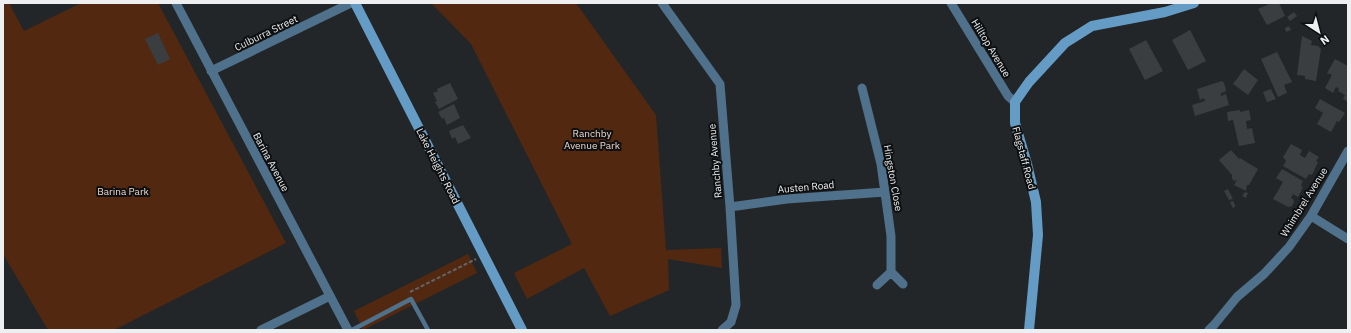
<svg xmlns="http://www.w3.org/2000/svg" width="1351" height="333" viewBox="0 0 1351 333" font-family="'IBM Plex Sans',sans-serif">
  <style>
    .green { fill: #522810 }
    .building { fill: #3b3e41 }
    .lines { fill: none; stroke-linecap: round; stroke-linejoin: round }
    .path { stroke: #626566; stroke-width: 2; stroke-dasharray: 4 2; stroke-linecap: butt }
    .service { stroke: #4f718b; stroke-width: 4.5 }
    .minor { stroke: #4f718b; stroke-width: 9 }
    .secondary { stroke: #659cc6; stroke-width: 10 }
    .labels { text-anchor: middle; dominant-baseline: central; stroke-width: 4; stroke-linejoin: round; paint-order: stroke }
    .street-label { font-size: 10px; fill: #edeff0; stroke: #0d0f10 }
    .park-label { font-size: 10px; fill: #eed6cb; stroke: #0d0f10 }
  </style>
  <rect width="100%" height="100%" fill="#232628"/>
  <!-- green -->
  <path class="green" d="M3 3H9L24 31 81 3H158L286 243 114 330H48L3 254Z
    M431 3H576L656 115 666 250 721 248 722 268 668 259 669 290 610 316 584 268 527 299 514 273 572 244 471 44Z
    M468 254 477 273 363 330 354 311Z"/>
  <!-- building -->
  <path class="building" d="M1271 3H1279L1285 16 1267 25 1258 9Z
    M1294 12 1297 16 1290 21 1287 17Z
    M1289 26 1291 30 1286 32 1285 28Z
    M1190 30 1206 61 1188 70 1172 40Z
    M158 33 170 59 158 65 145 39Z
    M1302 36 1312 41 1311 45 1318 46 1321 49 1316 81 1305 79V76L1297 75Z
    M1146 40 1163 71 1145 80 1129 49Z
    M1277 52 1292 82 1284 85 1287 93 1278 97 1261 59Z
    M1335 59 1348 66V102L1343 99 1345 95 1338 91 1339 89 1336 87 1333 93 1325 88 1332 75 1327 73Z
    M1244 69 1258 80 1248 95 1233 84Z
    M1222 81 1224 83 1226 89 1225 92 1221 93V96L1226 94 1229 105 1195 116 1192 105 1205 101 1204 98 1200 100 1197 89Z
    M450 83 458 99 439 109 435 102 437 101 433 93 438 91 437 89Z
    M1271 89 1276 99 1267 102 1263 92Z
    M1320 99 1345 113 1339 122 1337 121 1331 132 1317 124 1323 113 1315 108Z
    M454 104 460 118 447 125 444 118 442 119 438 112Z
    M1240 110V112L1249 110 1251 120 1246 121 1247 129 1252 128 1255 143 1239 146 1233 120 1228 121 1227 112Z
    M463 125 471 138 458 144 455 137 452 139 449 131Z
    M1291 144 1302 150 1300 155 1305 158 1309 151 1319 157 1316 161 1318 162 1312 175 1309 174 1306 179 1283 166 1286 161 1283 157Z
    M1231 150 1239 159 1240 158 1258 169 1249 185H1247L1246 191 1234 185 1237 180 1235 181 1232 179V175L1219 160Z
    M1282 169 1303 181 1301 186 1303 187 1298 197 1293 194 1291 198 1293 199 1294 202 1292 206 1288 207 1273 199 1283 182 1276 178Z
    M1228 189 1233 199 1229 200 1224 191Z
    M1245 192 1248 193 1246 198 1242 196Z
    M1233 201 1235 205V207L1233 208 1230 202Z"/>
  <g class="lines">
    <!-- path -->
    <path class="path" d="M410 292 476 259"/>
    <!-- service -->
    <path class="service" d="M352 330 411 299 428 330"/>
    <!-- minor -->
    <path class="minor" d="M176 3 348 330
      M662 3 720 84 730 207 736 305 731 322 722 330
      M951 3 1008 96 1015 102
      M211 71 351 3
      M862 88 881 164 891 236V272L877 285
      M730 207 787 199 885 192
      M1311 216 1348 239
      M891 272 903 284
      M261 330 330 296
      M1209 330 1214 325 1237 297 1264 274 1289 247 1311 216 1348 151"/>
    <!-- secondary -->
    <path class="secondary" d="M355 3 522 330
      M1029 330 1038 235 1036 202 1027 164 1015 123V102L1029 82 1065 43 1092 26 1165 12 1194 3"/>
  </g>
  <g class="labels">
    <!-- street labels -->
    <g class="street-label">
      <text transform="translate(266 33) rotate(-26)">Culburra Street</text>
      <text transform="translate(991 48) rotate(59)">Hilltop Avenue</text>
      <text transform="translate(1024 158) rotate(75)">Flagstaff Road</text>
      <text transform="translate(715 161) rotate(-95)">Ranchby Avenue</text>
      <text transform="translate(271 162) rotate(62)">Barina Avenue</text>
      <text transform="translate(438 166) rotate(63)">Lake Heights Road</text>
      <text transform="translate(893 178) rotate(80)">Hingston Close</text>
      <text transform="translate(806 187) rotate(-5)">Austen Road</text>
      <text transform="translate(1304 202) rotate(-58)">Whimbrel Avenue</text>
    </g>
    <!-- park labels -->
    <g class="park-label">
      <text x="592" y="133">Ranchby<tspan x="592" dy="12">Avenue Park</tspan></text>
      <text x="123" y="191">Barina Park</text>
    </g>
  </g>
  <!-- border -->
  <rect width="1351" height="333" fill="none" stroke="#edeff0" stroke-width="8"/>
  <!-- north arrow -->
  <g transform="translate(1319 32) rotate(144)" stroke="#0d0f10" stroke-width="3" paint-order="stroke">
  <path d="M0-3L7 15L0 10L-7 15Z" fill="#edeff0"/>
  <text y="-6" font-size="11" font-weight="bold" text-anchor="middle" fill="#edeff0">N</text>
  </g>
</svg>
